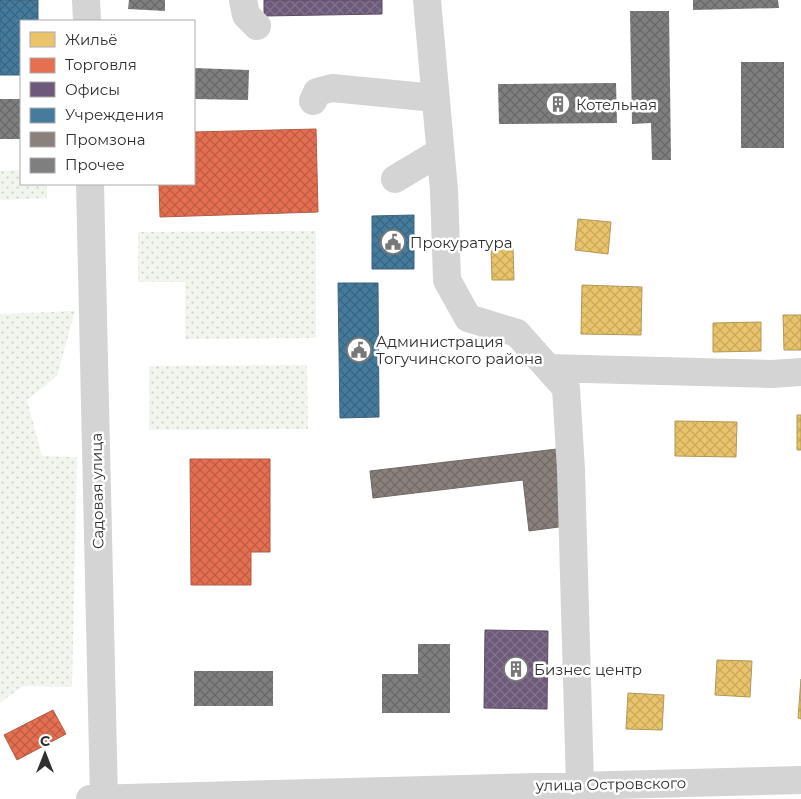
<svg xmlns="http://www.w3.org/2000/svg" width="801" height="799" viewBox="0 0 801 799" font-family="Montserrat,sans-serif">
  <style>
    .grass { fill: url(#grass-dots) }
    .homes { fill: url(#homes-cross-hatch); stroke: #b29859 }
    .shops { fill: url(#shops-cross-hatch); stroke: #b05c47 }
    .offices { fill: url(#offices-cross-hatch); stroke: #5b4d64 }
    .public { fill: url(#public-cross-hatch); stroke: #3f647c }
    .industry { fill: url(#industry-cross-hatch); stroke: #6f6965 }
    .building { fill: url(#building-cross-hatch) }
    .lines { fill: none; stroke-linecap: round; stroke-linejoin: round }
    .minor { stroke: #d4d4d4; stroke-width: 28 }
    .labels { text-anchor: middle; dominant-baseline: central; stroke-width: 5; stroke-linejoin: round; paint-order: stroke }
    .poi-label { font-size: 15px; fill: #303030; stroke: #fff; text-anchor: start }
    .street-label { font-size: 15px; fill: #303030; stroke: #fff }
  </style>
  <defs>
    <pattern id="grass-dots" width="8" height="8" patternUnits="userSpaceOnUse" patternTransform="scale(1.25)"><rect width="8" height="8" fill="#f1f5ed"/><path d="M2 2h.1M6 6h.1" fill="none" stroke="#cfd2cc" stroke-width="1.8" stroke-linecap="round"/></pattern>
    <pattern id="homes-cross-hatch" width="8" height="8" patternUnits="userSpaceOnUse" patternTransform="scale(1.25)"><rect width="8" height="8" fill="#e9c46a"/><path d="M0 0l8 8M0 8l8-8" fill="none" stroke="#c8a95c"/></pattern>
    <pattern id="shops-cross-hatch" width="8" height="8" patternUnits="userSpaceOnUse" patternTransform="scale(1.25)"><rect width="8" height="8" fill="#e76f51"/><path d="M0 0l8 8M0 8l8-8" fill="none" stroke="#bc5c44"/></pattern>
    <pattern id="offices-cross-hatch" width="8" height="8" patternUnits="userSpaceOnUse" patternTransform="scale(1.25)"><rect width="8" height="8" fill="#6d597a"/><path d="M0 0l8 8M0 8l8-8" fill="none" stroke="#82738c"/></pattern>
    <pattern id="public-cross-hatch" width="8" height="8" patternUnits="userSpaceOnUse" patternTransform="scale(1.25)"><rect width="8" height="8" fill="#457b9d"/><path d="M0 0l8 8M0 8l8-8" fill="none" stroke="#3a6580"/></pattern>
    <pattern id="industry-cross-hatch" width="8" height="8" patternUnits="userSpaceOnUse" patternTransform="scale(1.25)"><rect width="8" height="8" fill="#8a817c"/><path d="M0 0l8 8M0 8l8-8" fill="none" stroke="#716a66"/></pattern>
    <pattern id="building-cross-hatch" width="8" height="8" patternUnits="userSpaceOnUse" patternTransform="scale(1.25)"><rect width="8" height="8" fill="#7f7f7f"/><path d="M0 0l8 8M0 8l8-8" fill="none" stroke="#686868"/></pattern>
  </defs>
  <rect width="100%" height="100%" fill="#fff"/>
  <!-- grass -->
  <path class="grass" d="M21 170V184H47V198L0 200V171Z
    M316 231V338L185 339V282H138V232Z
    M75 311 57 376 27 400 42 456 77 457 72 687 23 686 0 703V314Z
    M307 365 308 429 149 430V366Z"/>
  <!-- homes -->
  <path class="homes" d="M578 219 611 222 608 254 575 250Z
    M513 247 514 280H492L491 248Z
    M582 285 642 287 641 335 581 334Z
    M783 315H801V350H784Z
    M761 322V351L713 352V323Z
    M797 415H801V450H797Z
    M675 421 737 422 736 457 675 456Z
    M717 660 752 661 750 697 715 695Z
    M801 679V719L798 718Z
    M628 693 664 695 662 730 626 729Z"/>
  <!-- shops -->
  <path class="shops" d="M316 129 318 212 160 217 159 184H194V132Z
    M190 459H270V552H251V585H191Z
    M53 710 66 734 17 760 4 735Z"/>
  <!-- offices -->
  <path class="offices" d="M264 0H382V14L264 16Z
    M485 630 548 631 547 709 484 708Z"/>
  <!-- public -->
  <path class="public" d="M0 0H38V21H21V75H0Z
    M414 215V269H372V216Z
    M338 283H378L379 417 340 418Z"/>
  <!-- industry -->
  <path class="industry" d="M557 449 566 526 529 531 523 480 373 498 370 471Z"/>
  <!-- building -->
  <path class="building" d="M129 0H165V11L128 9Z
    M693 0H778L779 8 693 10Z
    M630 11H669L671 160H652L651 123 632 124Z
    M741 62H784V148H741Z
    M194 68 249 70 248 100 194 99Z
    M616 83 617 123 499 124 498 84Z
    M0 99H21V139H0Z
    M418 644H450V713H382V674H418Z
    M194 671H273V706H194Z"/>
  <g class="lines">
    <!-- minor -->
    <path class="minor" d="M86 0 87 21
      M243 0 246 15 257 26
      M427 0 444 190 447 280 468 318 517 333 566 388 571 470 580 784
      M313 101 317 92 332 88 435 98
      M395 179 440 152
      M90 184 104 799
      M548 368 772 374 801 372
      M90 799 801 780"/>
  </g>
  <!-- icons -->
  <defs>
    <symbol id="building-ring" viewBox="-11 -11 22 22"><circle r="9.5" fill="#fff" stroke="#787878" stroke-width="1.5"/><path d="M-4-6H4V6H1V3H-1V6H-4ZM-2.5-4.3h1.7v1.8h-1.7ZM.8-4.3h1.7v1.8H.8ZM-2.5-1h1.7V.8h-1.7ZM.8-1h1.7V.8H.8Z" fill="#787878"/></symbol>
    <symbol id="civic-ring" viewBox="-11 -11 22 22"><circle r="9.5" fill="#fff" stroke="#787878" stroke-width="1.5"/><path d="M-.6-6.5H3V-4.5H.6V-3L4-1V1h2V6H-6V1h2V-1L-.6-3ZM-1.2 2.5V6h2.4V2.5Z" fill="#787878"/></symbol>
  </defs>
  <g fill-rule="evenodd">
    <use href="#building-ring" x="544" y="90" width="28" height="28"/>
    <use href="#civic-ring" x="379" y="228" width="28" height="28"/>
    <use href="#civic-ring" x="345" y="336" width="28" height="28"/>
    <use href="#building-ring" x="502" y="655" width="28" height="28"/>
  </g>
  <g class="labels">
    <!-- poi labels -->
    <g class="poi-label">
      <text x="576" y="104">Котельная</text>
      <text x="410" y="242">Прокуратура</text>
      <text x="376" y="341">Администрация<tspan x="376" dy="17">Тогучинского района</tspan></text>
      <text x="534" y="669">Бизнес центр</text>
    </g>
    <!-- street labels -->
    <g class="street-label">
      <text transform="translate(97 491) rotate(-91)">Садовая улица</text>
      <text transform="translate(611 784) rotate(-1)">улица Островского</text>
    </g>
  </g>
  <!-- legend -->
  <rect x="20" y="20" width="175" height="165" fill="#ffffff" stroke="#acacac"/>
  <rect x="30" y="32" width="25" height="15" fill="#e9c46a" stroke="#acacac"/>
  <text x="65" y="45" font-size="15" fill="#303030">Жильё</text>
  <rect x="30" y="58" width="25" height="15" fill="#e76f51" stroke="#acacac"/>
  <text x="65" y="70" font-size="15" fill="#303030">Торговля</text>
  <rect x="30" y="82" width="25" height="15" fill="#6d597a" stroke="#acacac"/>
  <text x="65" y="95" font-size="15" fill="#303030">Офисы</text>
  <rect x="30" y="108" width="25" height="15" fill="#457b9d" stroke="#acacac"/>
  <text x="65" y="120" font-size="15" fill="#303030">Учреждения</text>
  <rect x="30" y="132" width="25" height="15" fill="#8a817c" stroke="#acacac"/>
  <text x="65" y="145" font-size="15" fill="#303030">Промзона</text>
  <rect x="30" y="158" width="25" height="15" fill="#7f7f7f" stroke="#acacac"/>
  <text x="65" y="170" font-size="15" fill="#303030">Прочее</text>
  <!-- north arrow -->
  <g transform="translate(45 754)" stroke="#ffffff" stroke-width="4" paint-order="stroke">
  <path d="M0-4L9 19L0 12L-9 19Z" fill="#303030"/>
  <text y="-8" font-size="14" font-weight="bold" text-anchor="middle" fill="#303030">С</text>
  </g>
</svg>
